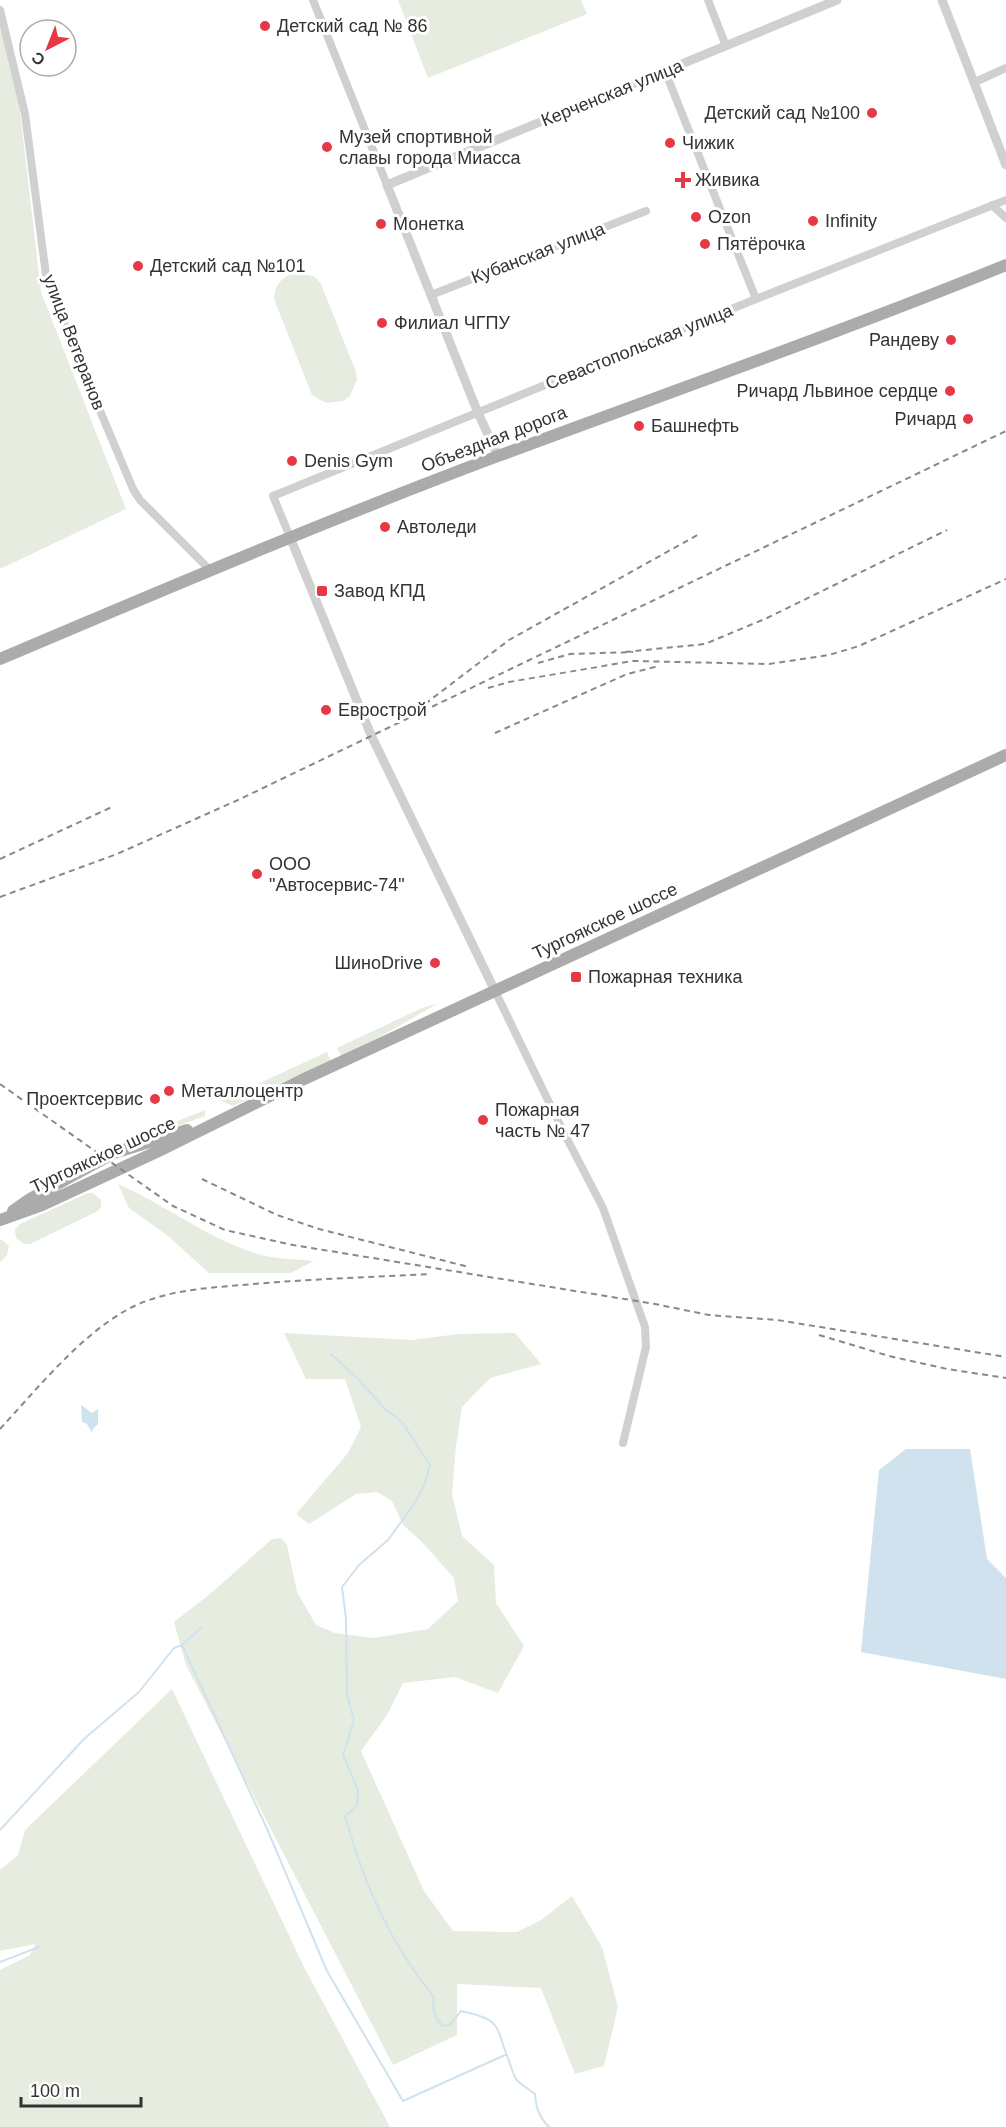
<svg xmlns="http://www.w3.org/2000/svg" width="1006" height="2127" viewBox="0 0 1006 2127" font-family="Helvetica,sans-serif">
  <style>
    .green { fill: #e6ecdf }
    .water { fill: #cfe2ee }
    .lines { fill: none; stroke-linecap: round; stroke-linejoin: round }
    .stream { stroke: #cfe2ee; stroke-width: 2 }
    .minor { stroke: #d0d0d0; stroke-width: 8 }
    .tertiary { stroke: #d0d0d0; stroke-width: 9 }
    .primary { stroke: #ababab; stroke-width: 12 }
    .rail { stroke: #888; stroke-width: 2; stroke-dasharray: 6 4.5; stroke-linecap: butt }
    .poi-dot { fill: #e63946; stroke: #fff; stroke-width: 2 }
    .labels { text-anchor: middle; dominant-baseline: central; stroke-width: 6; stroke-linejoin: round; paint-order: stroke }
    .poi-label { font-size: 18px; fill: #333; stroke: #fff; text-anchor: start }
    .street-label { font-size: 18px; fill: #333; stroke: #fff }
  </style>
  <rect width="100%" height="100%" fill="#fff"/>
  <!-- green -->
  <path class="green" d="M398 0H581L587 14 428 78Z
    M0 26 19 103 41 292 126 509 0 569Z
    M299 272 315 277 321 284 356 372 357 380 350 396 343 401 326 403 312 395 274 299C275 283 283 275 299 272Z
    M437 1004 378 1038 341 1056 337 1048 424 1007Z
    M327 1052 331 1061 233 1106 221 1101Z
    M205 1110V1116L142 1139 138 1137Z
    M118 1184C166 1205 208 1239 258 1254 275 1259 296 1259 314 1261L291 1273H209L168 1236 129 1208Z
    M88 1193H93L101 1200V1207L98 1211 30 1244H24L16 1238 15 1230 20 1224Z
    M0 1239 5 1242 9 1247 7 1255 0 1262Z
    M284 1333 411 1340 459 1334 515 1333 541 1364 490 1378 462 1407 456 1446 452 1494 462 1536 494 1565 496 1603 524 1646 498 1693 455 1677 403 1683 387 1715 361 1751 424 1891 453 1931 517 1932 541 1920 572 1896 602 1947 618 2007 604 2066 575 2074 541 1988 457 1984V2035L393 2065 186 1665 174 1622 210 1594 272 1539 281 1538 287 1545 297 1592 316 1625 335 1633 374 1638 428 1629 458 1601 454 1578 421 1541 403 1525 392 1501 377 1492 356 1494 309 1524 296 1514 348 1453 361 1427 345 1379H306Z
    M172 1689 304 1967 390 2127H0V1970L30 1955 35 1944 0 1951V1870L18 1855 25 1830Z"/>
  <!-- water -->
  <path class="water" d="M81 1405 92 1413 98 1409V1424L93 1429 92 1433 87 1424 82 1422Z
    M906 1449H970L987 1559 1006 1578V1679L861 1652 879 1470Z"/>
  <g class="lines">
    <!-- stream -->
    <path class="stream" d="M331 1354 359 1380 385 1409 402 1422 430 1465 424 1486 414 1504 388 1540 359 1565 342 1587 346 1619 347 1694 354 1720 343 1755 358 1790 357 1806 345 1816C364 1884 389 1942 434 1997 432 2010 434 2017 443 2026L450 2025 461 2011C504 2020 495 2027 509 2061 511 2067 513 2074 516 2079 521 2085 529 2089 535 2094 536 2108 539 2117 549 2127
      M201 1628 182 1645 268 1831 327 1971 403 2101 505 2055
      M0 1830 84 1739 139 1692 174 1648 182 1645
      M0 1962 39 1947"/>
    <!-- minor -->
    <path class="minor" d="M313 0 387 185
      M708 0 726 46
      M0 10 25 114 46 275 74 349 133 489 140 500 210 570
      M665 71 756 299
      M975 82 1006 68
      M992 205 1006 218
      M431 295 646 211
      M290 537 273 496 756 299 1006 200
      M495 991 562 1129 603 1208 645 1327 646 1347 623 1443"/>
    <!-- tertiary -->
    <path class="tertiary" d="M942 0 1006 165
      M498 456 478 413 387 185 837 0
      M290 537 371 735 495 991"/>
    <!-- primary -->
    <path class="primary" d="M0 659C165 589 330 519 498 456 667 393 838 333 1006 265
      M13 1211 30 1199 114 1153 187 1130
      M0 1220 42 1205 165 1148 302 1080 1006 755"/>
    <!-- rail -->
    <path class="rail" d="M625 652 705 644 767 618 947 530
      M538 663 570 654 633 652
      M488 688 509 682 633 661 769 664 829 655 859 646 1006 579
      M425 704 509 640 701 533
      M495 733 627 674 659 666
      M0 859 114 806
      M0 897 117 854 238 800 1006 431
      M0 1084 173 1206 225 1230 293 1245 655 1304 709 1315 777 1320 1006 1357
      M202 1179 277 1215 319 1229 469 1267
      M819 1335 889 1356 947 1369 1006 1378
      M0 1429C35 1391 80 1336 125 1311 163 1289 210 1288 253 1284 312 1279 371 1277 430 1274"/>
  </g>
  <!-- markers -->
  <g class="poi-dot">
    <circle cx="265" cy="26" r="6"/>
    <circle cx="872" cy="113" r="6"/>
    <circle cx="670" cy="143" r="6"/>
    <circle cx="327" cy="147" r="6"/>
    <path d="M680 171h6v6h6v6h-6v6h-6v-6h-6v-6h6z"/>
    <circle cx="696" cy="217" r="6"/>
    <circle cx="813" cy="221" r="6"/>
    <circle cx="381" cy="224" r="6"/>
    <circle cx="705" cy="244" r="6"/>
    <circle cx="138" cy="266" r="6"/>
    <circle cx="382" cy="323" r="6"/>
    <circle cx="951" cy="340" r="6"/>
    <circle cx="950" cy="391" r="6"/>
    <circle cx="968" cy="419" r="6"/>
    <circle cx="639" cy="426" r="6"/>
    <circle cx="292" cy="461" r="6"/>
    <circle cx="385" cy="527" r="6"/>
    <rect x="316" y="585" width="12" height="12" rx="3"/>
    <circle cx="326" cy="710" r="6"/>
    <circle cx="257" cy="874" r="6"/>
    <circle cx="435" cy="963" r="6"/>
    <rect x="570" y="971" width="12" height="12" rx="3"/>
    <circle cx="169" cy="1091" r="6"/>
    <circle cx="155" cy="1099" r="6"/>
    <circle cx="483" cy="1120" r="6"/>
  </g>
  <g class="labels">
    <!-- poi labels -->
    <g class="poi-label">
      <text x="277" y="26">Детский сад № 86</text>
      <text x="860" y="113" text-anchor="end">Детский сад №100</text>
      <text x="339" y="137">Музей спортивной<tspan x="339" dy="21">славы города Миасса</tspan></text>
      <text x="682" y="143">Чижик</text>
      <text x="695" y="180">Живика</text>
      <text x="708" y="217">Ozon</text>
      <text x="825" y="221">Infinity</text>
      <text x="393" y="224">Монетка</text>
      <text x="717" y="244">Пятёрочка</text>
      <text x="150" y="266">Детский сад №101</text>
      <text x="394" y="323">Филиал ЧГПУ</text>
      <text x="939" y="340" text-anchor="end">Рандеву</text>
      <text x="938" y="391" text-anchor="end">Ричард Львиное сердце</text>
      <text x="956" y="419" text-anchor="end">Ричард</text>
      <text x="651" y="426">Башнефть</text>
      <text x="304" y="461">Denis Gym</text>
      <text x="397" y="527">Автоледи</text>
      <text x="334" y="591">Завод КПД</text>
      <text x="338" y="710">Еврострой</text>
      <text x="269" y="864">ООО<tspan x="269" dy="21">"Автосервис-74"</tspan></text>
      <text x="423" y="963" text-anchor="end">ШиноDrive</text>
      <text x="588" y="977">Пожарная техника</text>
      <text x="181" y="1091">Металлоцентр</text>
      <text x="143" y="1099" text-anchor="end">Проектсервис</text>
      <text x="495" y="1110">Пожарная<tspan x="495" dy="21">часть № 47</tspan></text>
    </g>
    <!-- street labels -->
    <g class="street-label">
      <text transform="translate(612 93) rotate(-22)">Керченская улица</text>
      <text transform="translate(538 253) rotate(-21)">Кубанская улица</text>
      <text transform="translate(74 342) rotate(69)">улица Ветеранов</text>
      <text transform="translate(639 347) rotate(-22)">Севастопольская улица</text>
      <text transform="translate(494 439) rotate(-21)">Объездная дорога</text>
      <text transform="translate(605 921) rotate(-25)">Тургоякское шоссе</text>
      <text transform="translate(103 1155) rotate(-25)">Тургоякское шоссе</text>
    </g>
  </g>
  <!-- north arrow -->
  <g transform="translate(48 48) rotate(222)"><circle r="28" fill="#ffffff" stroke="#adadad" stroke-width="1.5"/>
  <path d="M0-4.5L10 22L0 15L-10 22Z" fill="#e63946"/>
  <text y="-9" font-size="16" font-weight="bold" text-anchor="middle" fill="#333333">С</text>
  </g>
  <!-- scale -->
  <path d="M21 2097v9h120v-9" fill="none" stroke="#333333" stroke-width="3"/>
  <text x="30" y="2097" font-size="18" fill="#333333" stroke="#ffffff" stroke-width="4.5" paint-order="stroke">100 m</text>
</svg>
